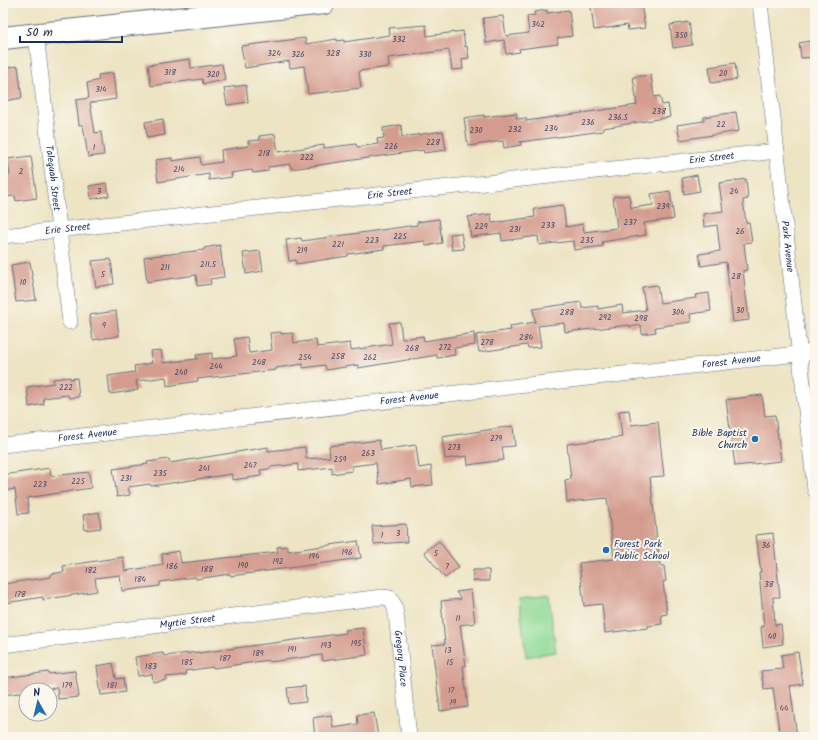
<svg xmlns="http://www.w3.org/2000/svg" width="818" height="740" viewBox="0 0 818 740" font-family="Kalam,sans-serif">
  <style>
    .green { fill: #90da96; stroke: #56847a }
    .building { fill: #d49c8f }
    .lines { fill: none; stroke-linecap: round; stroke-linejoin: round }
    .street-casing { stroke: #646e81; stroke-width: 16 }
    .secondary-casing { stroke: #646e81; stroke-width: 24 }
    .street { stroke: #fff; stroke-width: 15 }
    .secondary { stroke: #fff; stroke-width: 22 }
    .poi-dot { fill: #1f6fb2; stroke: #fbf7ec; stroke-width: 1.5 }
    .labels { text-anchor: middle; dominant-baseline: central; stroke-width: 4; stroke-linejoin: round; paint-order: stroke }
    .number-label { font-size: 8px; fill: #494a6a }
    .street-label { font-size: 10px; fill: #1b2f5e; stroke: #fbf7ec }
    .poi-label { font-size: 10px; fill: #1b2f5e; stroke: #fbf7ec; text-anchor: end }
  </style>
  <rect width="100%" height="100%" fill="#fbf7ec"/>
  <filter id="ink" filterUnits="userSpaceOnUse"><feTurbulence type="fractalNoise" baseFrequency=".025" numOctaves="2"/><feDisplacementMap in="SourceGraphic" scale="8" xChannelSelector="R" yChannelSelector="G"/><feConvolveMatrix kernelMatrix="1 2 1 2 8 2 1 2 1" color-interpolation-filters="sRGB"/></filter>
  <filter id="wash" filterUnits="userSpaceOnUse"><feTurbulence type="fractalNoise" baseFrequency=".012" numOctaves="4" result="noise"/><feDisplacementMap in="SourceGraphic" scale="16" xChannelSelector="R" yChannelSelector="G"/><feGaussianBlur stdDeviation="0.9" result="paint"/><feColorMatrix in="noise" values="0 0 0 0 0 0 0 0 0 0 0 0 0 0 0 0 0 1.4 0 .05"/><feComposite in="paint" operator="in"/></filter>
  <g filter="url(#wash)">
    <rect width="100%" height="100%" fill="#ece4c3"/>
    <!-- green -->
    <path class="green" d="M549 595 556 652 526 657 519 599Z"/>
    <g id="blocks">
      <!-- building -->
      <path class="building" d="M626 3H641L645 28 628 30 627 25 594 30 591 7Z
        M547 10V13L569 10 572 36 557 38 558 44 519 49 520 52 506 54 504 40 486 43 483 18 503 16 506 36 529 33 527 16 535 15 534 12Z
        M689 22 692 45 673 48 670 25Z
        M426 25 427 36 463 31 465 47 467 46 469 58 462 59 463 69 452 70 449 50 388 58 389 67 359 71 361 88 308 94 304 66 290 68 289 61 245 68 241 46 305 38 306 44 337 39V41L344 40V42L390 35 389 28Z
        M815 40V57L801 58 799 43Z
        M190 59 191 68 222 64 225 80 203 84 202 79 151 86 148 65Z
        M735 63 737 79 711 83 709 67Z
        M18 66 22 98 3 101V68Z
        M113 73 116 99 90 103 95 133 101 132 104 155 88 157 83 125H79L76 100 89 98 87 83 99 80 98 75Z
        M651 75 654 97 660 96 662 105 668 104 670 117 603 128V131L520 142 521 145 504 148 503 141 468 146 464 118 484 115V117L516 113 517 119 526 118V121L637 105 633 77Z
        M246 85 248 102 227 105 224 88Z
        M736 112 739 131 680 140 677 125 704 121V117Z
        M163 119 165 135 147 138 145 122Z
        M401 125 402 137 443 131 446 150 424 153 423 150 291 169 290 164 268 167V171L253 173 252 170 231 173 232 177 209 180V174L158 182 155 160 172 158V161L200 157 201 165 222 162 221 150 249 146 248 141 260 140 259 136 275 134 278 152 324 145V148L356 144 357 147 378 144 377 139 384 138 383 128Z
        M31 156 37 198 16 201 15 196 3 197V176L10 175 7 159Z
        M697 175 700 191 684 194 682 178Z
        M746 179 748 199 743 200 746 223 749 222 752 242 744 243 747 270 743 271 749 320 733 322 726 262 701 266 699 254 720 251 717 225 704 227 703 214 723 211 719 183Z
        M107 183 109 196 91 199 89 186Z
        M670 191 674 219 644 223 646 235 602 242 603 246 574 250 573 241 539 245 538 236 502 241 501 233 471 237 468 217 491 214 492 223 535 217 534 209 563 205 566 227 583 224 584 232 617 228 613 197 629 195 631 208 653 205 651 194Z
        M439 219 442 243 426 246 425 241 384 246V249L348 254V256L296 264V260L289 261 286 240 301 238 302 241 417 225V222Z
        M461 233 464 249 452 250 450 234Z
        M220 245 224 277 210 279 211 284 197 286 196 275 147 282 144 257 204 250V248Z
        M260 251 263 271 246 274 243 253Z
        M111 259 114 284 96 287 92 261Z
        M30 262 36 300 16 302 11 265Z
        M657 285 660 303 696 298 695 295 709 293 711 311 690 314 691 322 655 327 656 332 642 334 641 325 630 327V325L565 332 564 323 538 326 541 347 528 348 527 345 479 352 476 335 511 330 510 326 535 322 533 309 581 302 582 308 598 306V309L622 305 623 313 646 310 642 287Z
        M116 311 119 336 93 340 89 315Z
        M400 322 402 339 423 336 424 341 474 333 475 345 454 348 455 355 437 358V355L358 368V365L326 370 325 365 303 368V364L276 368V370L197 379 198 381 167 386 166 377 136 381 138 390 110 394 108 376 135 372 134 366 152 363 150 351 161 350 163 363 197 359 196 355 212 353V359L237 356 234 339 247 337 249 353 272 350 270 333 281 332V334L293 333 294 343 316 340 317 347 350 343 351 350 392 344 389 323Z
        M70 377V379L77 378 79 397 69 398 68 395 43 398 44 404 29 407 27 387 54 383 53 379Z
        M762 395 765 416 775 415 781 461 735 466 726 400Z
        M629 410 631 425 658 422 664 476 650 477 660 566H664L666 581 663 582 667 614 661 615 662 624 648 626V628L605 633 602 604 584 606 579 563 614 559 607 498 567 502 565 480 571 479 567 444 622 437 619 411Z
        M513 426 515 446 502 447 504 460 468 465 467 456 445 459 442 437Z
        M379 440 381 450 416 445 419 468 431 466 433 485 412 487 411 479 379 484 376 463 352 466V471L332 474V467L298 471V464L270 467V469L260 470 261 476 232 480V474L151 486 150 484 128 487 130 495 117 497 113 469 148 464 147 462 169 459 170 463 268 447V451L305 447 306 459 330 457 329 446Z
        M50 468 51 476 89 472 91 488 27 498 29 513 18 514 15 489 3 491V475Z
        M99 512 101 528 85 530 83 515Z
        M406 524 407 542 374 544 372 526Z
        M773 533 780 597H773L775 625 781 624 783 644 763 647 761 627 764 626 759 572H761L756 535Z
        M358 541 361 558 231 576 230 574 196 579 195 577 160 582V586L122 591 120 575 95 578 97 591 43 600V597L5 603 3 584 51 577V574L64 572 63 566 123 557 125 571 163 565 162 554 179 551 181 563 278 552 277 547 288 546V551Z
        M439 541 459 567 445 578 424 552Z
        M473 570H489V581H473Z
        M471 590 475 623 460 625 466 666H463L468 707 440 711 432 645 445 644 441 601 461 599 456 592Z
        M363 628 367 655 323 661 322 655 269 662V660L214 668 213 667 185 671 186 675 166 677 167 680 153 682 152 674 138 676 135 657 163 653 164 656 199 652V653L346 633 345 630Z
        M798 652 803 684 790 686 797 737H780L773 688 764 689 761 671 783 669 781 655Z
        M113 663 116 679 123 678 125 692 101 695 97 666Z
        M75 671 79 697 58 699 57 688 26 690V692L3 695V678L48 672 49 674Z
        M305 686 306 702 289 704 287 688Z
        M374 713 378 737H315L313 718 331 715 333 728 358 724 357 715Z"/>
    </g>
  </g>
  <g filter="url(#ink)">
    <use href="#blocks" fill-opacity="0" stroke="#646e81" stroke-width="1"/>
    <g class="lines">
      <defs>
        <g id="street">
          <path id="s1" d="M760 3 815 490"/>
          <path id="s2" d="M36 35 70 322"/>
          <path id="s3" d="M3 236 777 151"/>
          <path id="s4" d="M3 445 815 352"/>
          <path id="s5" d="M3 645 382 597 390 598 394 605 396 614 409 737"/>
        </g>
        <path id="secondary" d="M3 38 324 3"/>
      </defs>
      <!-- street casing -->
      <use href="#street" class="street-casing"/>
      <!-- secondary casing -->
      <use href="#secondary" class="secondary-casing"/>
      <!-- street -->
      <use href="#street" class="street"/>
      <!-- secondary -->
      <use href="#secondary" class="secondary"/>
    </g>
  </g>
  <!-- markers -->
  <g class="poi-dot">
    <circle cx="755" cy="439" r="4"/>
    <circle cx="606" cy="550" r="4"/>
  </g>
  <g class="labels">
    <!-- number labels -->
    <g class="number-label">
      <text x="538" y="24">342</text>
      <text x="681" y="35">350</text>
      <text x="399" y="39">332</text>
      <text x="274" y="53">324</text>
      <text x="333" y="53">328</text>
      <text x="298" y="54">326</text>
      <text x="365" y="54">330</text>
      <text x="170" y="72">318</text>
      <text x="723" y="73">20</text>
      <text x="213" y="74">320</text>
      <text x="101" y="89">314</text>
      <text x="659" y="111">238</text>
      <text x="618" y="117">236.5</text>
      <text x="588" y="122">236</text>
      <text x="721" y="124">22</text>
      <text x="551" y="128">234</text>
      <text x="515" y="129">232</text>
      <text x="476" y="130">230</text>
      <text x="433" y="142">228</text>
      <text x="391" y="146">226</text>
      <text x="94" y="147">1</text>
      <text x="264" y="153">218</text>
      <text x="307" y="157">222</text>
      <text x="179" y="169">214</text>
      <text x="21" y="171">2</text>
      <text x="99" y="191">3</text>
      <text x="734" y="191">24</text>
      <text x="663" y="206">239</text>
      <text x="630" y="222">237</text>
      <text x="548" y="225">233</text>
      <text x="481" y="226">229</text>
      <text x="515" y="229">231</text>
      <text x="740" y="231">26</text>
      <text x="400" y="236">225</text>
      <text x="372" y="240">223</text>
      <text x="587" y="240">235</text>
      <text x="338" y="244">221</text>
      <text x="302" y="250">219</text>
      <text x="208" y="264">211.5</text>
      <text x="165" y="267">211</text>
      <text x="103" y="274">5</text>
      <text x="736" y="276">28</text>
      <text x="23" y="282">10</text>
      <text x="740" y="310">30</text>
      <text x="567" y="312">288</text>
      <text x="678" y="312">304</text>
      <text x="605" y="317">292</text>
      <text x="641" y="318">298</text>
      <text x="104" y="325">9</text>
      <text x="526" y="337">284</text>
      <text x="487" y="342">278</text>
      <text x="445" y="347">272</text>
      <text x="412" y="348">268</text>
      <text x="338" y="356">258</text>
      <text x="305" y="357">254</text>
      <text x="370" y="357">262</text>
      <text x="259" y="362">248</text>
      <text x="216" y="366">244</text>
      <text x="181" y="372">240</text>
      <text x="66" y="387">222</text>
      <text x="496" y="438">279</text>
      <text x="454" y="447">273</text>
      <text x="368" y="453">263</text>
      <text x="340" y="459">259</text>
      <text x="250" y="465">247</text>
      <text x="204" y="468">241</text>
      <text x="160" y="473">235</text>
      <text x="126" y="478">231</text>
      <text x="78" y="481">225</text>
      <text x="40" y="484">223</text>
      <text x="398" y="533">3</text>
      <text x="382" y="535">1</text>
      <text x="766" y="545">36</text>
      <text x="347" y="552">196</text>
      <text x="436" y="553">5</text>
      <text x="314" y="556">194</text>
      <text x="278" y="561">192</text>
      <text x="243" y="565">190</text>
      <text x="172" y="566">186</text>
      <text x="447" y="566">7</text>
      <text x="207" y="569">188</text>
      <text x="91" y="570">182</text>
      <text x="140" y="579">184</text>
      <text x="769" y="584">38</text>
      <text x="20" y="594">178</text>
      <text x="458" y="618">11</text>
      <text x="772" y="636">40</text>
      <text x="356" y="643">195</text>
      <text x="326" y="645">193</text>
      <text x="292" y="649">191</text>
      <text x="448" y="650">13</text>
      <text x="258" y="653">189</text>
      <text x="225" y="658">187</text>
      <text x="187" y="662">185</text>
      <text x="450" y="662">15</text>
      <text x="151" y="666">183</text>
      <text x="67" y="685">179</text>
      <text x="112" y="685">181</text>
      <text x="451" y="690">17</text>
      <text x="453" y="702">19</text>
      <text x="784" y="708">44</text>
    </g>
    <!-- street labels -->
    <g class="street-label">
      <text stroke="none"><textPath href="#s3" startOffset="713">Erie Street</textPath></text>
      <text stroke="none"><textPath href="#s2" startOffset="144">Talequah Street</textPath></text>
      <text stroke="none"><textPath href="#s3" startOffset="389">Erie Street</textPath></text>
      <text stroke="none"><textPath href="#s3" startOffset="65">Erie Street</textPath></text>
      <text stroke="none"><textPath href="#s1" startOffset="245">Park Avenue</textPath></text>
      <text stroke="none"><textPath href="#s4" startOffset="733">Forest Avenue</textPath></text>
      <text stroke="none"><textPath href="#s4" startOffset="409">Forest Avenue</textPath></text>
      <text stroke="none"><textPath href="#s4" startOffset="85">Forest Avenue</textPath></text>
      <text stroke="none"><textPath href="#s5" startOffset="186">Myrtie Street</textPath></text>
      <text stroke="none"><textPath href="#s5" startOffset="452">Gregory Place</textPath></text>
    </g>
    <!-- poi labels -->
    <g class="poi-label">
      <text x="747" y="433">Bible Baptist<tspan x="747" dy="12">Church</tspan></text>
      <text x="614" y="544" text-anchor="start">Forest Park<tspan x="614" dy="12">Public School</tspan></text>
    </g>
  </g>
  <!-- margin -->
  <rect width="818" height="740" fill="none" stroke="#fbf7ec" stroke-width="16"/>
  <!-- north arrow -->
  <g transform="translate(38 702) rotate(352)"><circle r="19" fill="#fbf7ec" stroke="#a1a7b3"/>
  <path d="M0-3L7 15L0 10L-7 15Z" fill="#1f6fb2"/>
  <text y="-6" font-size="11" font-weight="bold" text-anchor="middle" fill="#1b2f5e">N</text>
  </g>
  <!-- scale -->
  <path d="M20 36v6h102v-6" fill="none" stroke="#1b2f5e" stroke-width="2"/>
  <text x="26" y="36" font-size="12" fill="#1b2f5e" stroke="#fbf7ec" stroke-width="3" paint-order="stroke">50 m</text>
</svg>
